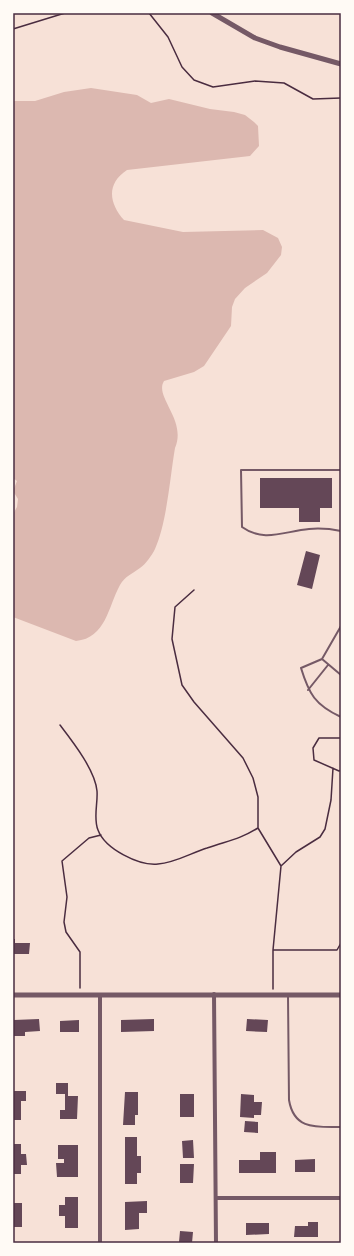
<svg xmlns="http://www.w3.org/2000/svg" width="354" height="1256" viewBox="0 0 354 1256" font-family="'Fira Sans',sans-serif">
  <style>
    .water { fill: #dcb8b0 }
    .building { fill: #644757 }
    .lines { fill: none; stroke-linecap: round; stroke-linejoin: round }
    .path { stroke: #4a2c40; stroke-width: 1.5 }
    .service { stroke: #755966; stroke-width: 2 }
    .minor { stroke: #755966; stroke-width: 4 }
    .tertiary { stroke: #755966; stroke-width: 5 }
    .neatline { fill: none; stroke: #4a2c40; stroke-width: 1.5 }
  </style>
  <rect width="100%" height="100%" fill="#f7e1d7"/>
  <!-- water -->
  <path class="water" d="M91 88 137 95 151 103 169 99 210 109 234 112 245 115 254 122 258 126 259 146 250 156 127 170C106 184 109 203 124 220L183 232 263 230 278 238 282 247 281 255 267 273 245 288 235 299 232 307 231 326 204 366 194 372 164 381C154 397 187 420 175 448 170 477 167 522 155 549 152 555 146 564 140 568 132 574 125 576 120 585 108 607 106 638 76 641L13 617V514L17 507 18 499 13 491 17 481 13 478V101H35L64 92Z"/>
  <!-- building -->
  <path class="building" d="M260 478H332V508H320V522H299V508H260Z
    M306 551 320 555 312 589 297 585Z
    M13 939H15V943H30L29 954H13Z
    M39 1019 40 1031 25 1032V1036H14V1020Z
    M154 1019V1031L121 1032V1020Z
    M247 1019 268 1020 267 1032 246 1031Z
    M79 1020V1032H60V1021Z
    M56 1083H68V1096H78L77 1119H60V1110H65V1094H56Z
    M13 1091H26V1101H21V1120H13Z
    M125 1092H138V1115H135V1125H123Z
    M180 1094H194V1117H180Z
    M241 1094 254 1095V1102H262L261 1115H254V1118L240 1117Z
    M245 1121 258 1122V1133L244 1132Z
    M125 1137H137V1156H141V1173H137V1184H125Z
    M193 1140 194 1158H183L182 1141Z
    M13 1144H21V1154H26L27 1165H21V1174H13Z
    M58 1145H78V1177H57L56 1163H64V1159H58Z
    M260 1152H276V1173H239V1160H260Z
    M315 1159V1172H295V1160Z
    M180 1164H194L193 1183H180Z
    M65 1197H78V1228H65V1216H59V1205H65Z
    M147 1201V1213H139V1229L125 1230V1202Z
    M13 1203H22V1227H13Z
    M308 1222H318V1237H294L295 1226H308Z
    M246 1223H269V1234L246 1235Z
    M180 1231 193 1232 192 1243 179 1242Z"/>
  <g class="lines">
    <!-- path -->
    <path class="path" d="M149 13 168 37 182 67 194 80 213 87 255 81 284 83 313 99 341 98
      M13 29 65 13
      M194 590 175 607 172 639 182 685 194 702 243 758 253 778 258 797V828L281 866
      M60 725C73 742 95 770 97 791 98 804 93 818 98 830 105 849 139 866 158 864 175 863 191 853 207 848 226 841 239 840 258 828
      M341 738H319L313 748 314 760 339 771 341 770
      M273 950H337L341 943
      M80 988V952L66 932 64 922 67 897 62 861 89 838 101 835
      M273 989V950L281 866 296 852 320 837 325 829 331 800 333 768"/>
    <!-- service -->
    <path class="service" d="M341 470H241L242 527C264 543 285 531 309 529 320 528 331 529 341 531
      M341 626 322 659 341 675
      M322 659 301 668C309 694 315 705 341 717
      M308 690 328 665
      M288 996 289 1100C294 1130 316 1127 341 1127"/>
    <!-- minor -->
    <path class="minor" d="M214 994 216 1243
      M100 995V1243
      M216 1198H341"/>
    <!-- tertiary -->
    <path class="tertiary" d="M212 13 255 38 280 47 341 64
      M13 995H341"/>
  </g>
  <!-- border -->
  <rect width="354" height="1256" fill="none" stroke="#fffaf5" stroke-width="28"/>
  <rect x="14" y="14" width="326" height="1228" class="neatline"/>
</svg>
